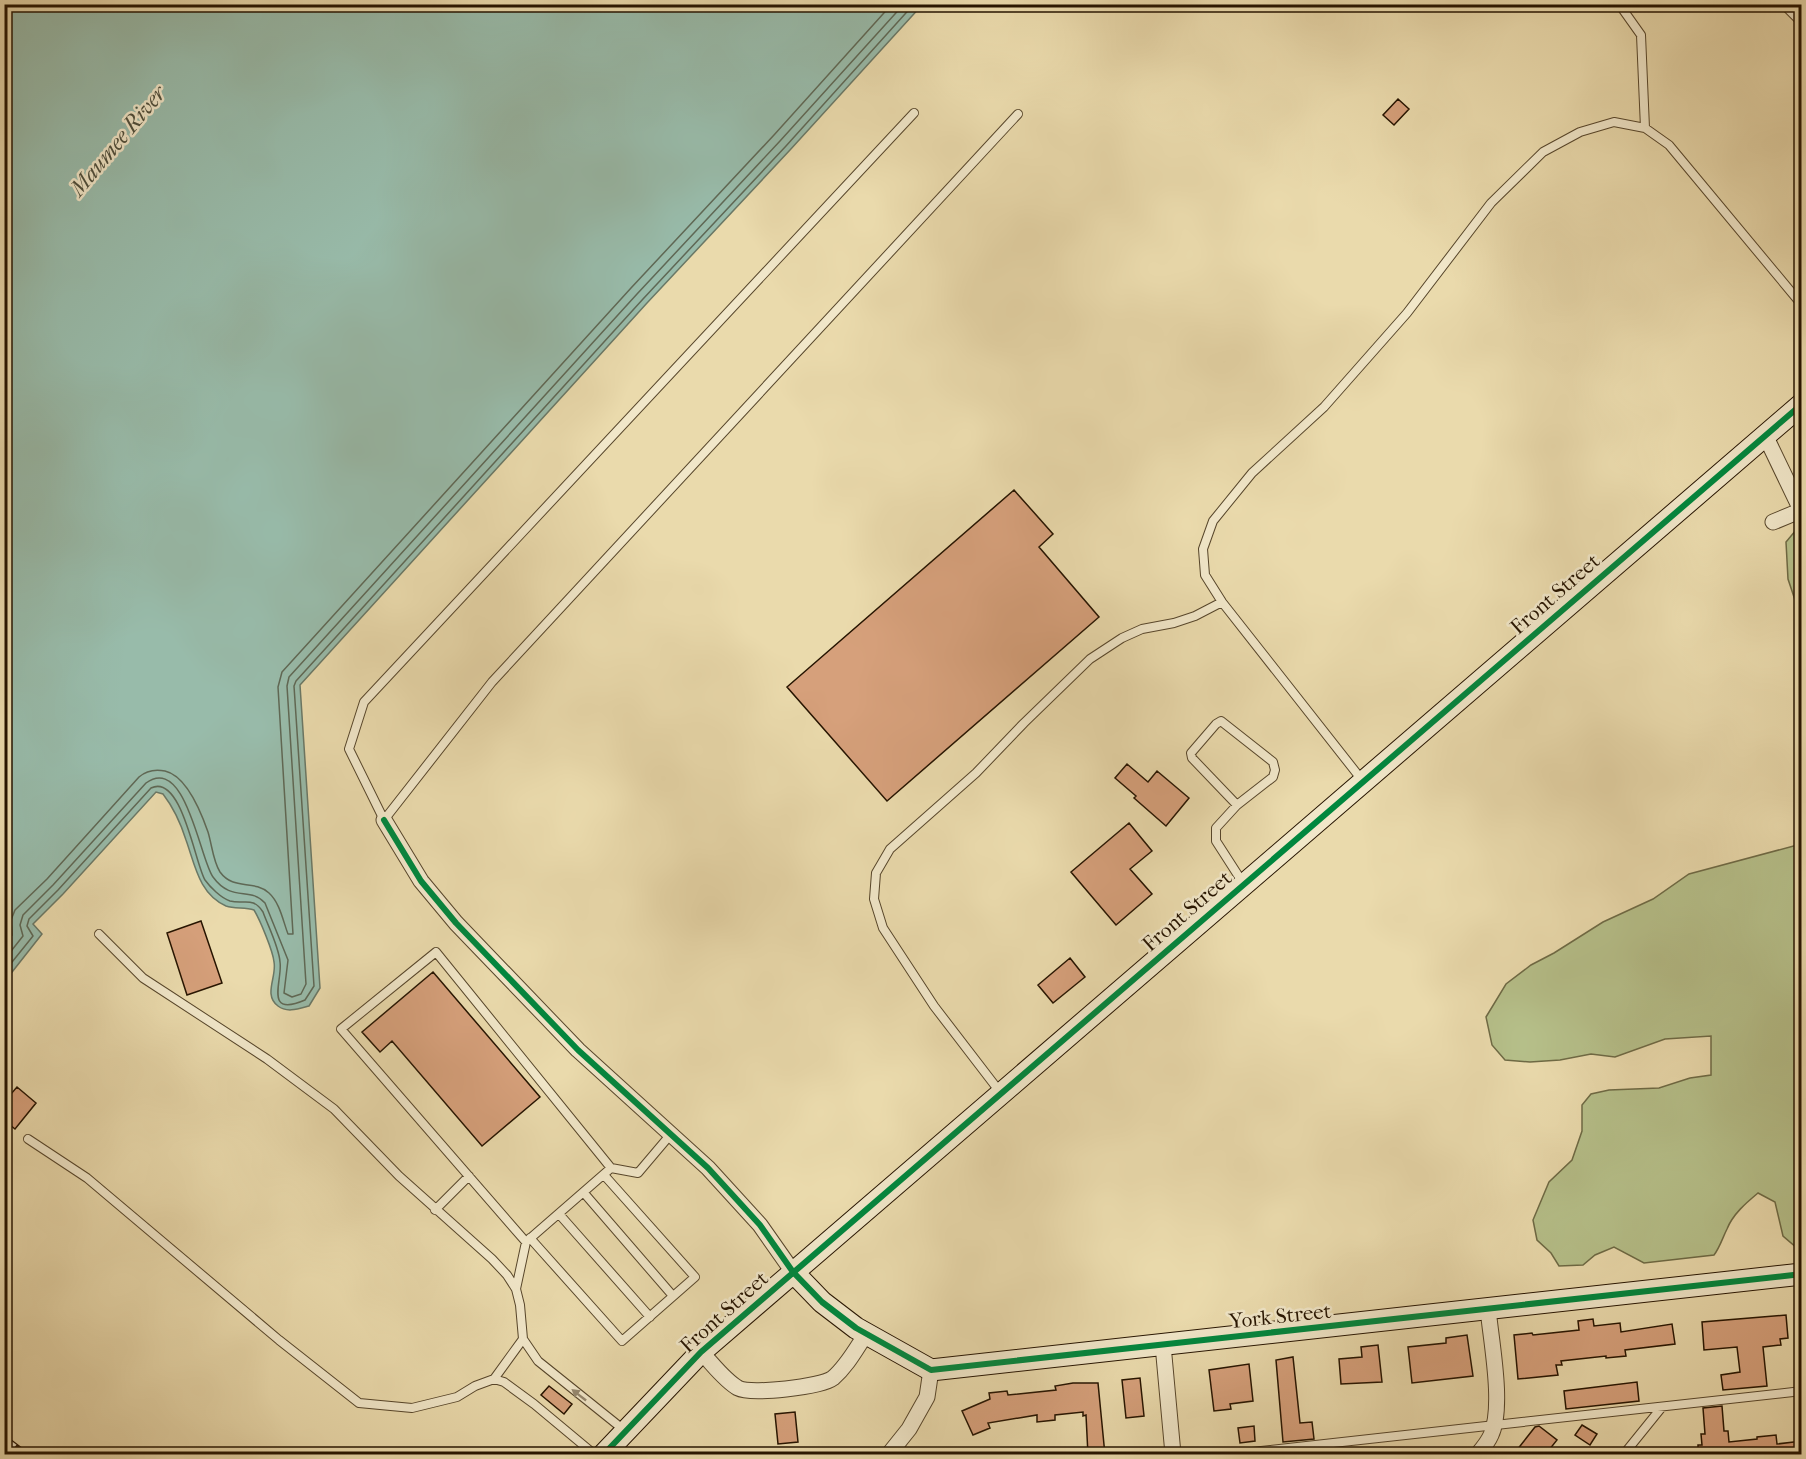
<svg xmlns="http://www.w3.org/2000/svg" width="1806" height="1459" viewBox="0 0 1806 1459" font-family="'IM FELL French Canon',serif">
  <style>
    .green { fill: #b6c08a; stroke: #6e6a45; stroke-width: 1.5 }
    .water { fill: #98bbaa; stroke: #6a7866; stroke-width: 1.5 }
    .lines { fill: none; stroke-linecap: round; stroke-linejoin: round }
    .shore { stroke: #5f6855; stroke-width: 1.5 }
    .building { fill: #d6a07b; stroke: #261400; stroke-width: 1.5 }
    .lane-casing { stroke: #57462b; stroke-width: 10 }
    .street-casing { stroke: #57462b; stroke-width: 17 }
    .secondary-casing { stroke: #261400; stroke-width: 23 }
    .lane { stroke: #f1e7c9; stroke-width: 8 }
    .street { stroke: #f1e7c9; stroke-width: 15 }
    .secondary { stroke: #f1e7c9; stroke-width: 21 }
    .rail-casing { stroke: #261400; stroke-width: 7 }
    .rail { stroke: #f1e7c9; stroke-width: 4.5; stroke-dasharray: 14; stroke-linecap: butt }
    .cycleway-casing { stroke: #f1e7c9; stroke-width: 10 }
    .cycleway { stroke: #00873e; stroke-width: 6 }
    .oneway { fill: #96886f }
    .labels { text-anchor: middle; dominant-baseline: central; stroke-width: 5; stroke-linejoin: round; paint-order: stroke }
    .street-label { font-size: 21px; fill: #261400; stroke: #f1e7c9 }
    .water-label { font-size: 22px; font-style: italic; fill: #4e4e3c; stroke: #f1e7c9 }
  </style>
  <rect width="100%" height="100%" fill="#eadaac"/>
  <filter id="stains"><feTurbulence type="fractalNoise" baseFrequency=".00333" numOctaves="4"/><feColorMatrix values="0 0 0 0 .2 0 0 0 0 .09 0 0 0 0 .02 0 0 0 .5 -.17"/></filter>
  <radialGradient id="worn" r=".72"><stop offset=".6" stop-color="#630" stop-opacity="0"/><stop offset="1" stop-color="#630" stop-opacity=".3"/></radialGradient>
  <!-- green -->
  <path class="green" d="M1801 524V618L1788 579 1786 542Z
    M1801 844 1802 1219 1797 1248 1783 1236 1775 1202 1758 1193C1746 1203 1733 1214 1727 1229 1722 1239 1720 1247 1714 1255L1644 1263 1614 1247 1595 1255 1583 1265 1559 1266 1551 1253 1537 1240 1533 1220 1549 1182 1572 1160 1582 1131V1105L1591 1094 1609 1090 1659 1088 1690 1078 1711 1075V1036L1665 1039 1615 1057 1591 1054 1560 1060 1530 1062 1505 1060 1492 1045 1486 1017 1506 984 1531 965 1554 953 1603 922 1653 899 1689 874Z"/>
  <!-- water -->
  <path class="water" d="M5 4 922 5 790 150 647 303 300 685 320 988 309 1006C298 1009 287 1013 278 1006 263 995 277 977 274 962 273 951 260 920 254 910 245 907 235 909 226 906 199 894 195 865 186 840 181 824 173 807 163 794L156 792 63 894 33 924 42 934 5 981Z"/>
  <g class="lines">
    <!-- shore -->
    <path class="shore" d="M4 945 12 935 11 920 15 910 47 879 139 777C147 770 155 769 165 771 187 776 201 812 208 832 212 845 213 861 220 872 234 891 253 879 269 893 280 903 283 921 288 934H293L278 687 282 672 631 288 774 135 892 4
      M4 960 23 936 20 925 23 915 53 885 146 783C186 754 200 860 213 877 232 903 250 886 265 903L288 960 284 993 292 997 301 994 306 984 287 686 289 677 637 294 780 141 904 4
      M4 972 33 936 27 926 29 919 58 890 151 788C182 773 195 864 205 880 210 887 221 898 230 901 244 905 253 896 263 912 268 926 279 947 280 962 283 980 263 1018 305 1000L314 986 294 686 296 681 643 299 786 146 914 4"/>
  </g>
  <!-- building -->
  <path class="building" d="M1398 99 1409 109 1394 125 1383 115Z
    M1014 490 1053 534 1039 547 1099 617 887 801 787 687Z
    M1127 764 1148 782 1157 771 1189 798 1166 826 1134 798 1136 796 1115 778Z
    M1129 823 1152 851 1130 869 1152 894 1116 925 1071 872Z
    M201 921 222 983 187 995 167 933Z
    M1070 958 1085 977 1053 1003 1038 985Z
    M433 972 540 1097 482 1146 392 1041 380 1052 362 1032Z
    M17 1087 36 1103 15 1129 4 1120V1102Z
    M1786 1315 1788 1338 1780 1339 1781 1345 1763 1347 1767 1386 1723 1390 1721 1375 1740 1372 1737 1347 1704 1350 1702 1322Z
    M1593 1319 1594 1326 1620 1323 1621 1332 1672 1324 1675 1344 1625 1350 1626 1356 1606 1358V1356L1561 1361 1562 1365H1556L1558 1375 1518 1379 1514 1335 1532 1333 1533 1335 1579 1330 1578 1321Z
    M1467 1335 1473 1376 1412 1383 1408 1347 1446 1343V1338Z
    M1378 1345 1382 1382 1341 1384 1339 1359 1362 1357 1361 1347Z
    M1293 1357 1300 1423 1312 1422 1314 1439 1283 1442 1276 1360Z
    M1249 1364 1253 1401 1230 1404 1231 1409 1214 1411 1209 1370Z
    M1140 1378 1144 1416 1126 1418 1122 1380Z
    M1637 1382 1639 1401 1566 1409 1564 1391Z
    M1073 1383H1098L1105 1455H1088L1086 1415 1083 1416V1412L1055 1415V1420L1037 1422V1415L988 1423 990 1428 973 1435 962 1411 990 1399 989 1393 1007 1391 1008 1395 1056 1390 1055 1386Z
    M549 1386 572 1404 564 1414 541 1395Z
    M1722 1406 1724 1431H1728L1729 1442 1757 1439V1437L1776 1435 1777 1444 1802 1441V1455H1698V1445H1702L1701 1434H1705L1703 1408Z
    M795 1412 798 1442 778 1444 775 1414Z
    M1582 1425 1597 1434 1590 1445 1575 1435Z
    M1254 1426 1255 1441 1240 1443 1238 1428Z
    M1539 1426 1557 1440 1545 1455H1513L1535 1427Z"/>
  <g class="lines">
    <defs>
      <path id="lane" d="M1619 4 1641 35 1645 128
        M1783 4 1802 23
        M914 113 364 702 349 749 384 820 492 682 1018 114
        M1362 780 1222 602 1205 575 1203 549 1213 521 1252 473 1324 407 1407 313 1491 203 1543 152 1580 132 1614 122 1645 128 1669 145 1802 305
        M1237 805 1192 758 1191 753 1216 724 1221 721 1273 762 1275 770 1273 777 1237 805 1216 828V841L1243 883
        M99 934 143 978 267 1059 334 1109 399 1176 492 1259 507 1275 516 1289 520 1305 523 1339 538 1361 624 1430
        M1000 1092 934 1006 883 928 874 899 876 873 890 849 976 773 1024 723 1090 659 1122 638 1142 629 1174 623 1195 616 1222 602
        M28 1139 87 1178 279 1340 359 1403 412 1408 457 1397 475 1386 494 1379 523 1339
        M611 1168 436 952 341 1029 526 1242 611 1168 638 1173 671 1134
        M584 1193 673 1296
        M435 1210 469 1176
        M559 1214 650 1317
        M530 1238 622 1341 695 1277 604 1175
        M516 1289 526 1242
        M494 1379 504 1382 534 1404 594 1454
        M1234 1454 1802 1391
        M1328 1454 1336 1443
        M1624 1454 1662 1407"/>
      <path id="street" d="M1765 435 1801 510
        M1773 522 1802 510
        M384 820 421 881 456 923 578 1050 708 1168 760 1225 793 1272
        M1163 1345 1173 1454
        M701 1352C712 1363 724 1380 738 1388 751 1395 821 1387 833 1378 847 1366 856 1349 866 1334
        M889 1454 909 1429 927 1397 931 1370
        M1478 1454C1483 1448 1488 1442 1491 1435 1504 1407 1491 1341 1488 1309"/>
      <path id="secondary" d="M793 1272 822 1302 856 1328 931 1370 1802 1274
        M604 1454 701 1352 1802 404"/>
    </defs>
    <!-- lane casing -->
    <use href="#lane" class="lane-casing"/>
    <!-- street casing -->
    <use href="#street" class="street-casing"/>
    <!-- secondary casing -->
    <use href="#secondary" class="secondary-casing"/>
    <!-- lane -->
    <use href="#lane" class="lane"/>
    <!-- street -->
    <use href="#street" class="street"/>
    <!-- secondary -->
    <use href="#secondary" class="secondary"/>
    <defs>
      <path id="rail" d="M4 1438 25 1454"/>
    </defs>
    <!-- rail casing -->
    <use href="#rail" class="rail-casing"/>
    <!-- rail -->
    <use href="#rail" class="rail"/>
    <defs>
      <path id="cycleway" d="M384 820 421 881 456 923 578 1050 708 1168 760 1225 793 1272 822 1302 856 1328 931 1370 1802 1274
        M604 1454 701 1352 1802 404"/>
    </defs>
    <!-- cycleway casing -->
    <use href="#cycleway" class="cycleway-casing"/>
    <!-- cycleway -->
    <use href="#cycleway" class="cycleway"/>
  </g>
  <!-- one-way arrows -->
  <defs><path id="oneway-solid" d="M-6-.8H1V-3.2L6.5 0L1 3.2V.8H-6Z" transform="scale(1.5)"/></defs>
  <use class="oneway" href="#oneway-solid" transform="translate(579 1395) rotate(-142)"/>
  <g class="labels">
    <!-- street labels -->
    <g class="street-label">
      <text transform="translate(1555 594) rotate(-41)">Front Street</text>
      <text transform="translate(1187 911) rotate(-41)">Front Street</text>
      <text transform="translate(724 1312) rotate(-42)">Front Street</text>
      <text transform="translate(1280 1316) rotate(-6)">York Street</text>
    </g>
    <!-- water labels -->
    <g class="water-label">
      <text transform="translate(118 141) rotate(-50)">Maumee River</text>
    </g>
  </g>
  <!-- margin -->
  <rect width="1806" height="1459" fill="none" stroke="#eadaac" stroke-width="24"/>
  <rect x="6" y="6" width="1794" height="1447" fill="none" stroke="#261400" stroke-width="3"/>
  <rect x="12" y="12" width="1782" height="1435" fill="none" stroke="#261400" stroke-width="1.5"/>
  <rect width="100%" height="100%" filter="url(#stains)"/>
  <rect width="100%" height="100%" fill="url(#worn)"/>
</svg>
